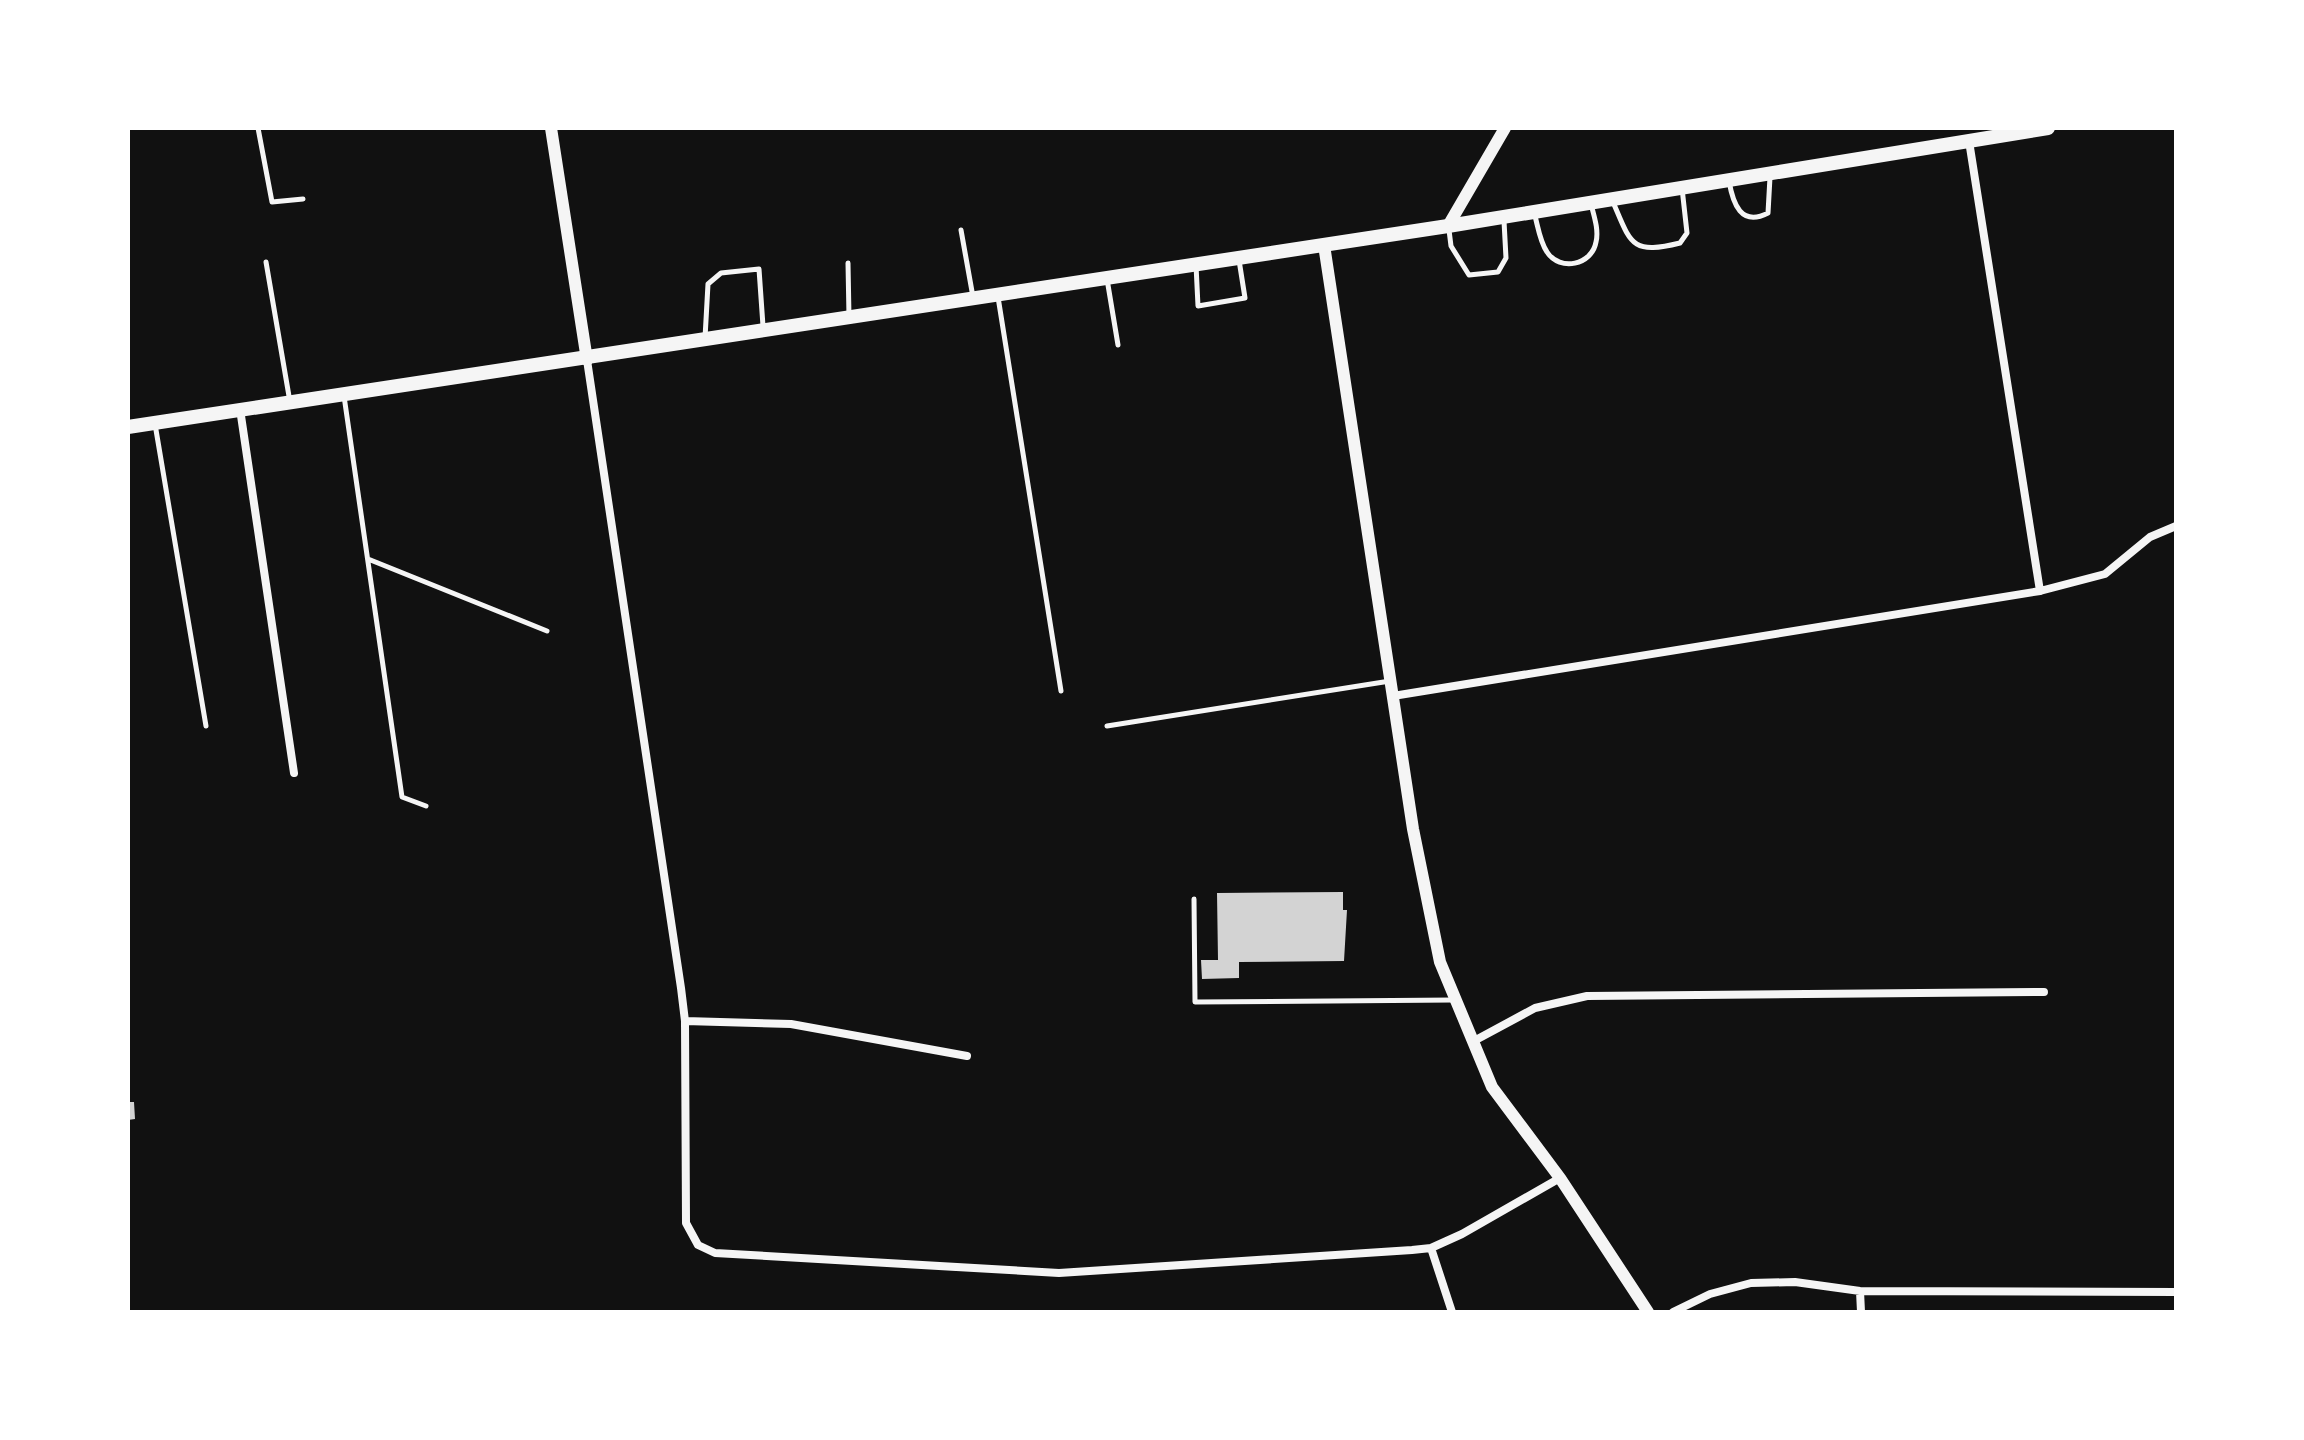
<svg xmlns="http://www.w3.org/2000/svg" width="2304" height="1440" viewBox="0 0 2304 1440" font-family="'Work Sans',sans-serif">
  <style>
    .building { fill: #d3d3d3 }
    .lines { fill: none; stroke-linecap: round; stroke-linejoin: round }
    .service { stroke: #f5f5f5; stroke-width: 5 }
    .minor { stroke: #f5f5f5; stroke-width: 8 }
    .tertiary { stroke: #f5f5f5; stroke-width: 12 }
    .secondary { stroke: #f5f5f5; stroke-width: 14 }
  </style>
  <rect width="100%" height="100%" fill="#111"/>
  <!-- building -->
  <path class="building" d="M1343 892V910H1347L1344 961 1239 962V978L1202 979 1201 960H1218L1217 893Z
    M128 1102H134L135 1119 128 1120Z"/>
  <g class="lines">
    <!-- service -->
    <path class="service" d="M258 128 272 202 303 199
      M1729 181C1733 204 1741 227 1768 213L1770 177
      M1613 202C1631 244 1631 255 1680 243L1687 233 1682 188
      M1535 216C1538 227 1540 242 1547 252 1560 272 1592 265 1596 242 1599 230 1594 216 1591 204
      M961 230 973 297
      M1449 230 1451 246 1469 275 1498 272 1506 258 1504 221
      M266 262 290 402
      M848 263 849 317
      M1196 265 1198 306 1245 298 1239 260
      M1107 279 1118 345
      M998 297 1061 691
      M705 338 708 284 721 273 759 269 763 326
      M344 396 402 797 426 806
      M155 424 206 726
      M368 559 547 631
      M1107 726 1390 681
      M1194 899 1195 1002 1453 1000"/>
    <!-- minor -->
    <path class="minor" d="M1969 141 2040 591
      M587 360 681 988 685 1021 686 1223 698 1245 715 1253 1059 1273 1412 1250 1431 1248 1462 1234 1560 1178
      M240 409 294 773
      M1393 696 2040 591 2105 574 2150 537 2176 526
      M685 1021 791 1024 967 1056
      M1472 1042 1535 1008 1587 996 2044 992
      M1431 1248 1452 1312
      M1860 1291 1861 1312
      M1673 1312 1710 1294 1751 1283 1795 1282 1860 1291 2176 1292"/>
    <!-- tertiary -->
    <path class="tertiary" d="M551 128 587 360
      M1448 226 1505 128
      M1324 245 1413 829 1440 962 1492 1087 1560 1178 1648 1312"/>
    <!-- secondary -->
    <path class="secondary" d="M128 427 1448 226 2048 128"/>
  </g>
  <!-- border -->
  <rect width="2304" height="1440" fill="none" stroke="#ffffff" stroke-width="260"/>
</svg>
